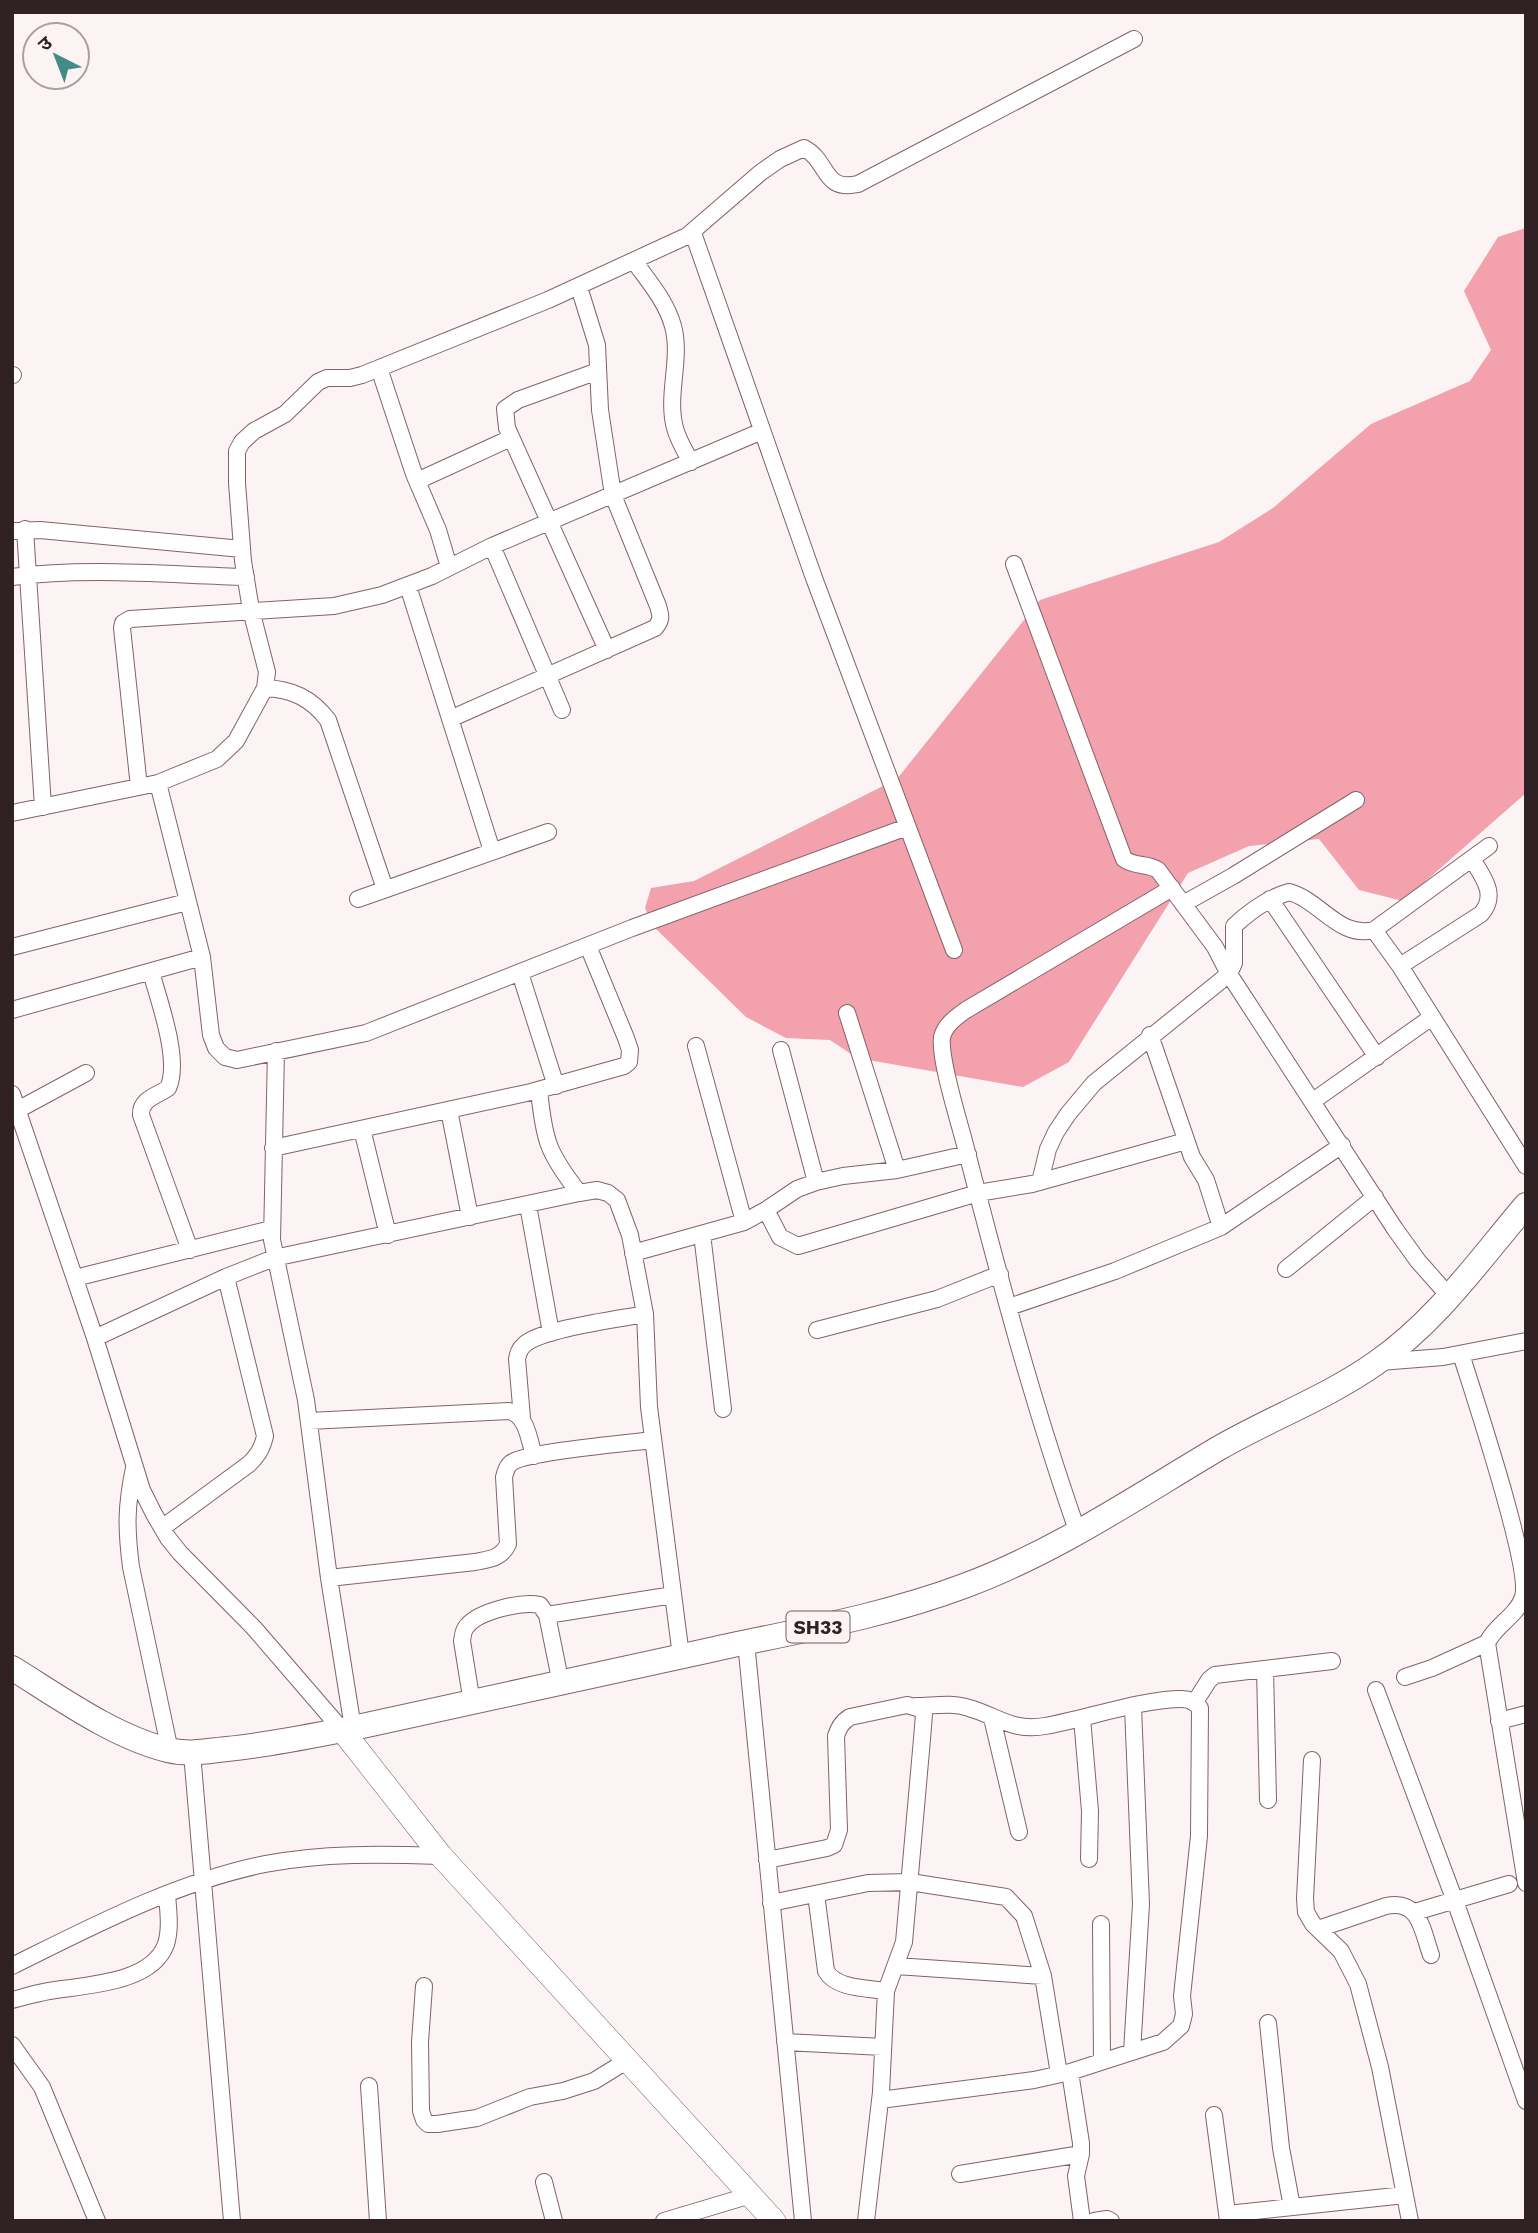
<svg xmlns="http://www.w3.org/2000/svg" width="1538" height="2233" viewBox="0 0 1538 2233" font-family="'Work Sans','Noto Sans Devanagari',sans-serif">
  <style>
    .water { fill: #f2a1ad }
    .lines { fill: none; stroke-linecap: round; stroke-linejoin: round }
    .street-casing { stroke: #846267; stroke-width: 18 }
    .secondary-casing { stroke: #846267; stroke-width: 24 }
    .primary-casing { stroke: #846267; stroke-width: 26 }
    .street { stroke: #fff; stroke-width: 16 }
    .secondary { stroke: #fff; stroke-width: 23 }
    .primary { stroke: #fff; stroke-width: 24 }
    .labels { text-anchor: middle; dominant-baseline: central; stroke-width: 6; stroke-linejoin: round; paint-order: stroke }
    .shield { fill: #fbf3f4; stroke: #6d6162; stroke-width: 2 }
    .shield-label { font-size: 19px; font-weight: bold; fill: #302224 }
  </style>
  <rect width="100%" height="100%" fill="#fbf3f4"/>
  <!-- water -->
  <path class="water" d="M1526 228V793L1403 901 1359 890 1319 839 1249 846 1188 873 1069 1062 1023 1087 857 1058 830 1040 786 1038 746 1017 653 926 645 908 651 888 694 881 897 779 1040 600 1219 542 1273 508 1371 424 1470 381 1491 350 1464 291 1498 237Z"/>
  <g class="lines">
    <defs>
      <path id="street" d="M693 233 814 578 954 950
        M634 261C649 282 666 301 673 326 682 359 666 395 675 428 678 440 685 451 691 462
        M379 368 414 474 438 530 449 567
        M598 371 518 400 505 409 507 428 607 650
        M12 375H13
        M417 481 511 438
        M25 529 43 807
        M12 531 40 530 242 549
        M492 546 562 710
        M1014 564 1124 859C1135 867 1147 863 1158 870L1215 947 1229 974 1395 1229 1418 1261 1449 1296
        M12 577C89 567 169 575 246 577
        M408 586 492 851
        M265 688C292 689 311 698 328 720L385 889
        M450 719 655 628C662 620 661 616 658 606L613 495 600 410 597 345 579 287
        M158 783 202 957 211 1035 216 1048 225 1057 237 1060 366 1033 632 928 907 827
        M139 787 122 628 123 623 130 619 334 606 382 595 432 576 492 546 762 431
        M12 813 158 783 217 759 236 741 265 688 267 672 251 610 243 561 237 483V451L242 442 254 431 285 414 318 382 327 378H350L362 375 548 300 687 236 760 173 780 159 804 148C829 161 822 192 858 184L1134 39
        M358 899 548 832
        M1270 899 1377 1057
        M1183 904 1233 876 1356 800
        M1374 930 1400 966 1526 1166
        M12 947 187 902
        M1400 966 1481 914C1498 895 1483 877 1472 859
        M151 972C159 1001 181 1061 168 1088 157 1096 140 1099 141 1115L190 1250
        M520 973 556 1086
        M12 1010 202 957
        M847 1013 897 1170
        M1150 1035 1192 1157 1206 1180 1221 1227
        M696 1046 744 1222
        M781 1050 816 1182
        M276 1051 272 1240 306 1400 329 1578 353 1728
        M539 1090C544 1141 548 1153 579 1193
        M12 1094 95 1338 142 1490 154 1514 168 1538 180 1553 254 1628 342 1730
        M1313 1101 1432 1017
        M449 1110 470 1217
        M12 1113 86 1073
        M362 1129 388 1235
        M273 1148 531 1092 624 1066 629 1062 630 1050 626 1038 588 946
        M1040 1182 1048 1149 1056 1132 1068 1114 1094 1083 1229 974 1234 963V926C1250 911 1268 898 1289 892 1320 900 1339 939 1374 930L1489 846
        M528 1205 551 1333
        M766 1210 780 1237 798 1246 978 1193 1032 1184 1186 1141
        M702 1234 723 1409
        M633 1253 744 1222 766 1210 797 1189 816 1182 843 1176 897 1170 968 1154
        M1286 1269 1375 1197
        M75 1278 271 1229
        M1009 1307 1115 1271 1221 1227 1342 1145
        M817 1330 937 1299 1000 1274
        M95 1338 226 1277 274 1258 579 1193 597 1190 608 1193 617 1200 630 1235 645 1314 649 1407 681 1656
        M1461 1354C1473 1393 1532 1568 1523 1597 1517 1616 1495 1625 1487 1643L1526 1883
        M1380 1362 1443 1357 1526 1341
        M522 1418 517 1359C518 1354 519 1349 524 1345 540 1329 619 1319 645 1314
        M309 1421 509 1411C527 1415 529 1440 534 1456
        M134 1468C126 1506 126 1528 131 1567L170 1751
        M162 1528 249 1464C258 1455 262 1449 265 1436L226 1277
        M1078 1533C1033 1405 998 1273 964 1141 958 1118 939 1058 942 1037 945 1025 956 1017 966 1010L1172 888
        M329 1578 475 1562C489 1559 501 1559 508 1544L504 1477C506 1471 506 1467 511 1463 525 1452 629 1443 653 1440
        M547 1615 673 1595
        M746 1642 803 2221
        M1265 1669 1268 1800
        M1405 1677 1432 1668 1487 1643
        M1376 1690 1455 1901 1526 2101
        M1195 1702 1209 1680 1215 1675 1332 1661
        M472 1703 462 1641C463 1635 463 1630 467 1626 479 1611 522 1601 540 1605L547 1615 561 1684
        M992 1718 1019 1832
        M1082 1718 1090 1811 1089 1859
        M1499 1721 1526 1714
        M192 1753 232 2221
        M1312 1760 1305 1899 1306 1912 1313 1924 1341 1951 1358 1984 1380 2067 1410 2221
        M767 1860 827 1848 834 1845 839 1830 836 1736C839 1727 842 1722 850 1717L907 1705 921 1709 924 1714 922 1739 904 1942 886 1991 881 2092 866 2221
        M816 1894 826 1971C836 1989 867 1988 886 1991
        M771 1903 868 1883 910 1882 1006 1897 1024 1916 1043 1976 1059 2074
        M1415 1912 1509 1884
        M1101 1924 1102 2061
        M1318 1929 1386 1906C1420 1899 1422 1930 1431 1955
        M12 1966C93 1926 176 1882 265 1864 323 1853 382 1854 441 1856
        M896 1966 1043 1976
        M424 1986 420 2042 421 2111 424 2120 428 2124H437L477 2118 530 2097 563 2091 594 2081 628 2060
        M12 2000C24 1997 37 1993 49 1991 84 1985 152 1984 166 1944 171 1928 168 1910 167 1894
        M1268 2023 1281 2148 1292 2207
        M785 2042 883 2047
        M12 2045 42 2087 97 2221
        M1132 2052 1141 1904 1133 1707
        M1070 2072 1081 2143V2154L1076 2176 1082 2221
        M369 2086 378 2221
        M880 2100 1034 2080 1070 2072 1163 2042 1181 2026 1184 2014 1182 1996 1199 1836 1200 1708C1195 1702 1190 1699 1182 1699 1141 1699 1086 1719 1045 1726 1013 1732 997 1716 969 1708 952 1702 933 1706 916 1706
        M1214 2115 1228 2221
        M960 2174 1081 2154
        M544 2182 554 2221
        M1227 2214 1405 2195
        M664 2221 751 2195
        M1094 2221 1107 2219 1111 2221"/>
      <path id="secondary" d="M342 1730 441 1856 774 2221"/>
      <path id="primary" d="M12 1668C59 1697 114 1737 168 1750 188 1755 207 1751 227 1749 269 1745 311 1736 353 1728 474 1702 594 1675 715 1649 798 1631 884 1616 964 1586 1056 1552 1136 1497 1219 1448 1271 1418 1328 1397 1376 1363 1436 1322 1480 1259 1526 1205"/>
    </defs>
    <!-- street casing -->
    <use href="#street" class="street-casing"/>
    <!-- secondary casing -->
    <use href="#secondary" class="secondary-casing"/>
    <!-- primary casing -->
    <use href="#primary" class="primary-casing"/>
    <!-- street -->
    <use href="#street" class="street"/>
    <!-- secondary -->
    <use href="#secondary" class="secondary"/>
    <!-- primary -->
    <use href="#primary" class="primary"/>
  </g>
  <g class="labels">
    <!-- shield labels -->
    <rect class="shield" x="786.5" y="1611.5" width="63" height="31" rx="5"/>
    <g class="shield-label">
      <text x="818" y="1627">SH33</text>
    </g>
  </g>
  <!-- border -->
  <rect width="1538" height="2233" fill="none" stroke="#302224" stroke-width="28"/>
  <!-- north arrow -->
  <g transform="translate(56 56) rotate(318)"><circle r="33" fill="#fbf3f4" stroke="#aa9fa1" stroke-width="2"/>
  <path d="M0-5L12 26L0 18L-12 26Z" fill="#438b86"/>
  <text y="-10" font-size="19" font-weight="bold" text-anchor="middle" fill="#302224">उ</text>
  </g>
</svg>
